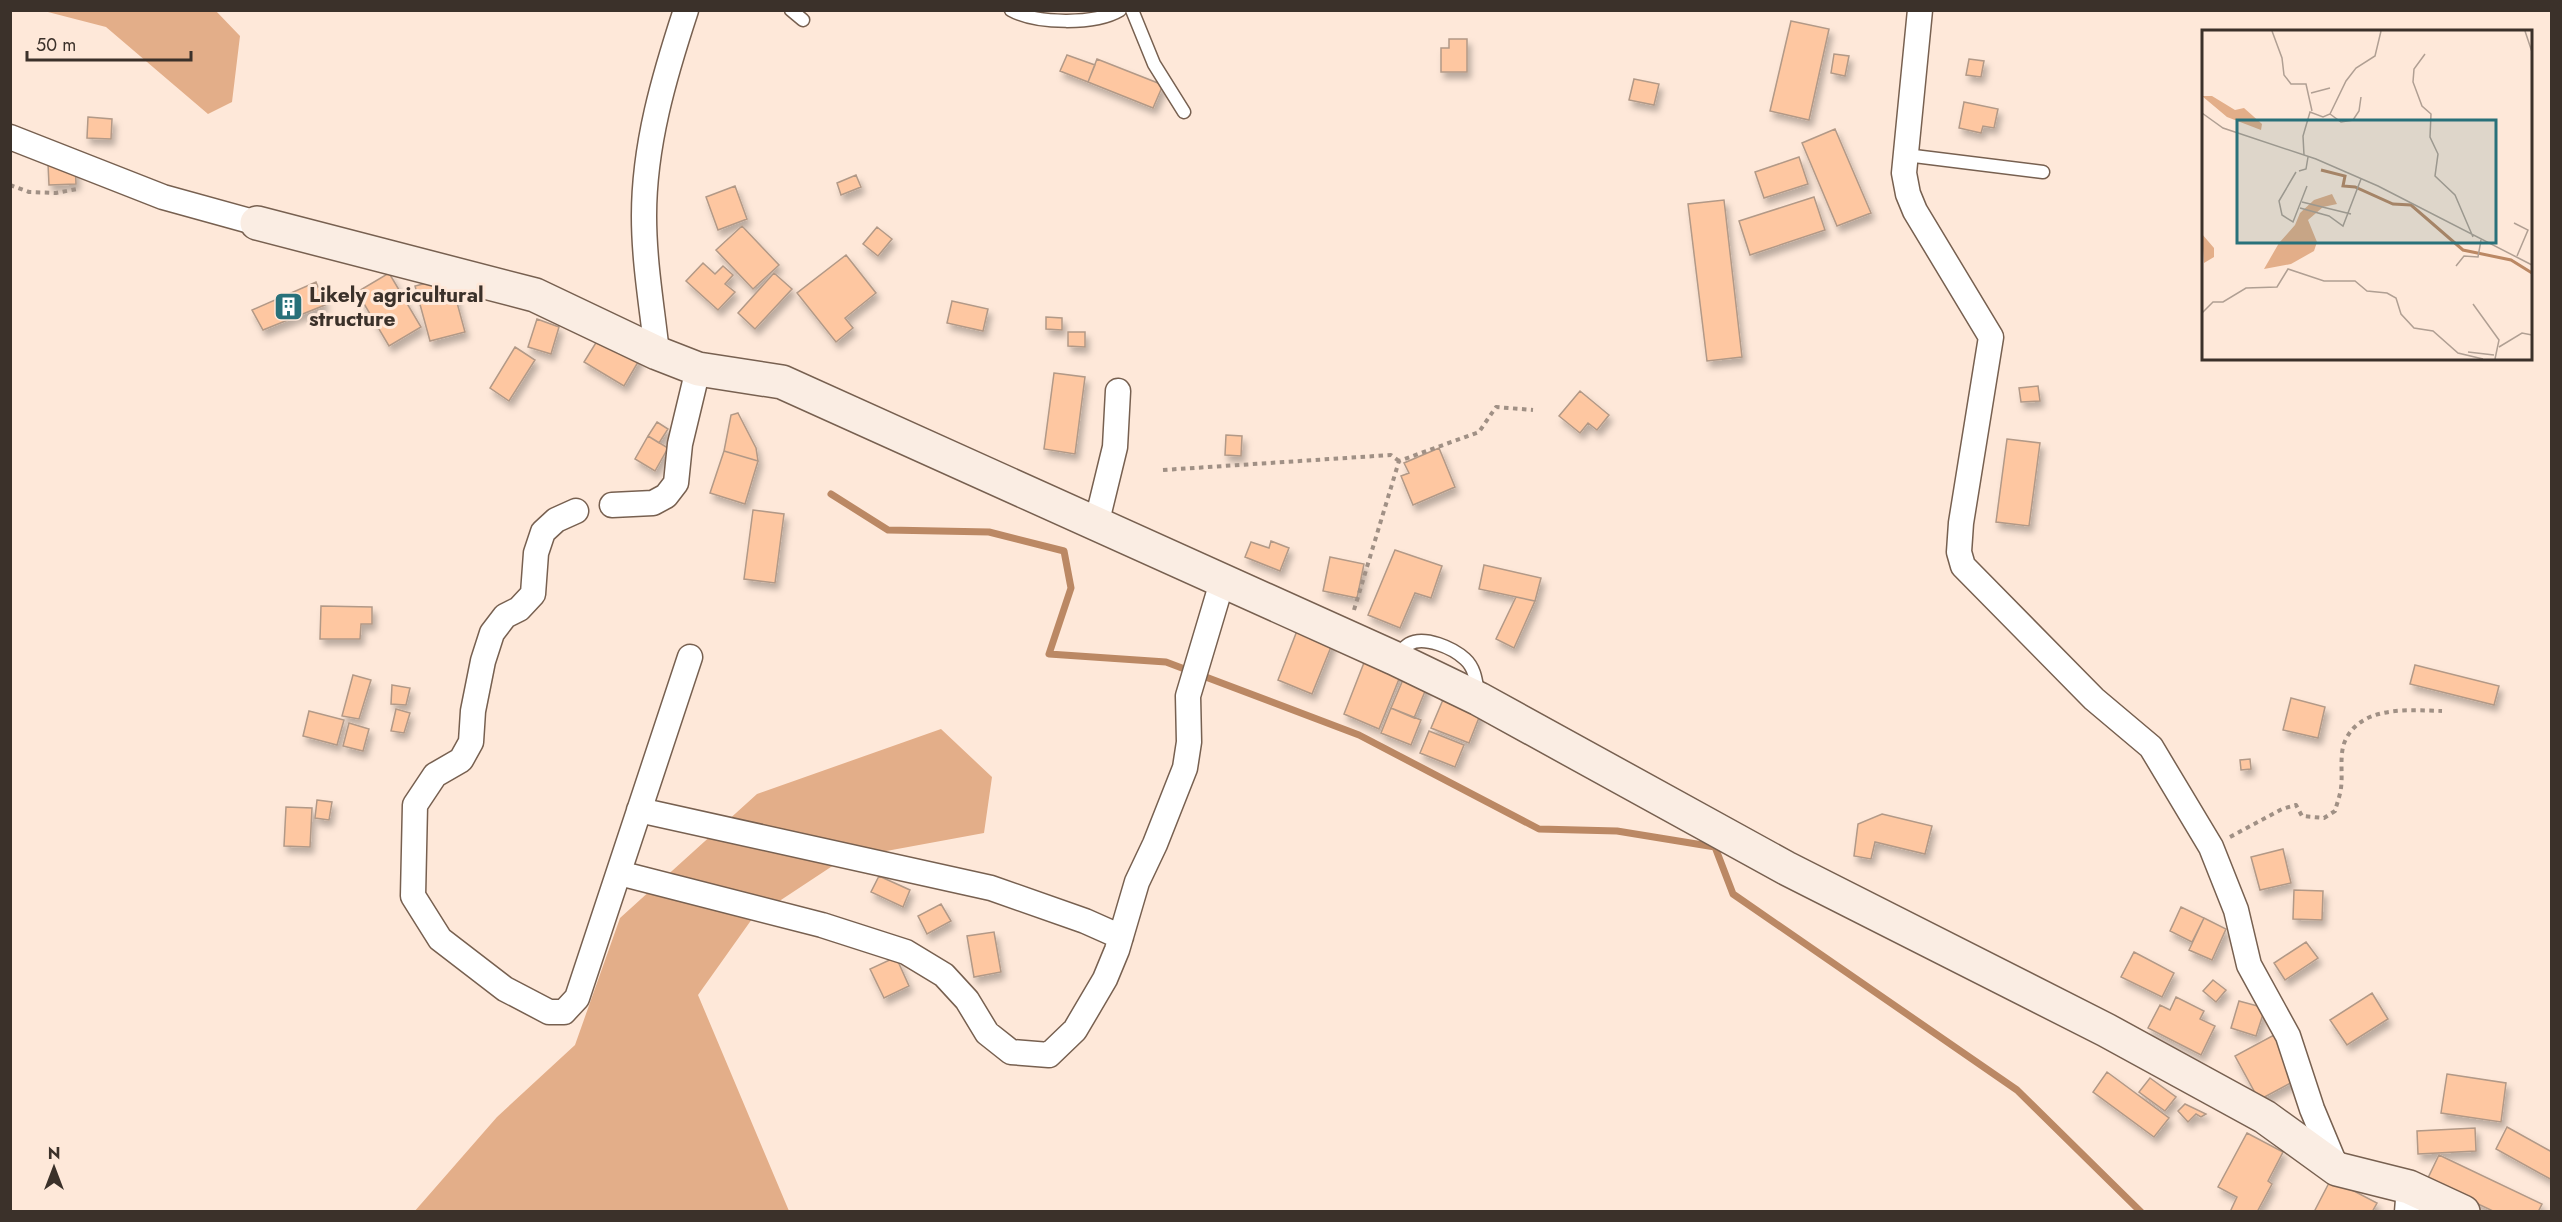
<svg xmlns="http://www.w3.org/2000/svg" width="2562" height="1222" viewBox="0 0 2562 1222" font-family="Jost,sans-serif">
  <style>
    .forest { fill: #e3ae89 }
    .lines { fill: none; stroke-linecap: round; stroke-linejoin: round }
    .stream { stroke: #bb8864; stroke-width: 7 }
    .building { fill: #fec7a1; stroke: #b29987; stroke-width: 1.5; filter: url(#shadow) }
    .lane-casing { stroke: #776050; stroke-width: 15 }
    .street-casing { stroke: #776050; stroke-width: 27 }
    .secondary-casing { stroke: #776050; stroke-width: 36 }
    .path { stroke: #a09085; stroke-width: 4; stroke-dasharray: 4.5 4.5; stroke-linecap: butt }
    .lane { stroke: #fff; stroke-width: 12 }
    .street { stroke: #fff; stroke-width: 24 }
    .secondary { stroke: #faede3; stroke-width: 33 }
    .labels { text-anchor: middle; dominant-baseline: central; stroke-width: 6; stroke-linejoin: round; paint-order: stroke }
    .poi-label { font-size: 21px; font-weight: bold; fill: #3b312a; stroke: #fee8d9; text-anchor: start }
    .inset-river { fill: none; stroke: #bb8864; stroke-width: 3 }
    .inset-road { fill: none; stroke: #b09f93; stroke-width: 1.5 }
    .view { fill: #28717a; fill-opacity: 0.15; stroke: #28717a; stroke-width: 3 }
    .inset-edge { fill: none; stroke: #3b312a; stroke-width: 3 }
  </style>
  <defs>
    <filter id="shadow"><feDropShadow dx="3.5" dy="6" stdDeviation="3" flood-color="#0004"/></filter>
  </defs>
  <rect width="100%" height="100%" fill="#fee8d9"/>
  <!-- forest -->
  <path class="forest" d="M44 11H216L240 36 232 102 208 114 106 27Z
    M941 729 992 777 984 833 843 859 752 919 698 995 789 1211 414 1212 497 1117 575 1045 620 918 757 794Z"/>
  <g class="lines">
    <!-- stream -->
    <path class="stream" d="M831 494 888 530 989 532 1064 551 1071 588 1049 654 1166 662 1359 735 1539 829 1617 831 1715 847 1733 894 2017 1090 2141 1212"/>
  </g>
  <!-- building -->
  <path class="building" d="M1791 21 1829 29 1809 120 1770 111Z
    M1449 39H1467V72H1441V48H1449Z
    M1834 54 1849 56 1845 76 1831 73Z
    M1067 55 1095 65 1088 82 1060 71Z
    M1097 59 1163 85 1153 108 1088 82Z
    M1969 59 1984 61 1981 77 1966 75Z
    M1634 79 1659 84 1654 105 1629 100Z
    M1964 102 1998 109 1994 128 1983 126 1981 133 1959 128Z
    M88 117 112 119 111 139 87 138Z
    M1835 129 1871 213 1837 226 1802 143Z
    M1799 157 1808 184 1764 198 1755 172Z
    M75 163 76 184 49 185 48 164Z
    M856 175 861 187 841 195 837 183Z
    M735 186 747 219 718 230 706 197Z
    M1814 197 1825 230 1750 255 1739 221Z
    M1724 200 1742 357 1707 361 1688 204Z
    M742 226 779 265 753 289 716 250Z
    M877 227 892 239 878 256 863 244Z
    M846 255 876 293 845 318 853 328 836 342 797 293Z
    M703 263 715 274 723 266 733 275 725 284 735 292 718 310 686 281Z
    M389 273 421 327 389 346 357 292Z
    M774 273 792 289 755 329 738 313Z
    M450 277 465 332 430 341 415 286Z
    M316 282 325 305 263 330 252 310Z
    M952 301 988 309 983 331 947 323Z
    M1046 317 1062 318V330L1046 329Z
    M537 319 559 327 551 354 528 347Z
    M1068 332H1085V347L1068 346Z
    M602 333 641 357 624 386 584 362Z
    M515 347 535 360 509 401 490 388Z
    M1054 373 1085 377 1075 454 1044 449Z
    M2038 386 2040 401 2021 402 2019 388Z
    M1580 391 1609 415 1597 430 1588 423 1580 433 1559 416Z
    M738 413 756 448 758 461 724 451 731 415Z
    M657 422 668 429 659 443 648 436Z
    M1226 435 1242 436 1241 456 1225 455Z
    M648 436 668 448 655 471 635 459Z
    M2007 439 2040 443 2029 526 1996 522Z
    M1439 448 1455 487 1413 505 1401 476 1409 473 1404 463Z
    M724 451 758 461 745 504 710 493Z
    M753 510 784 514 775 583 744 579Z
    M1271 541 1289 548 1280 571 1245 557 1251 542 1269 548Z
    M1395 550 1442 566 1431 598 1415 593 1400 628 1368 615Z
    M1330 557 1364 564 1357 598 1323 591Z
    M1484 565 1541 578 1535 601 1479 589Z
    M1516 597 1535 601 1514 648 1496 639Z
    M321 606 372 607V624H361L360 639H320Z
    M1300 623 1335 637 1312 694 1278 680Z
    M1367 655 1403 669 1379 729 1344 714Z
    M2415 665 2499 686 2494 705 2410 684Z
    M353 675 371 680 359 719 342 716Z
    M1405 675 1428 684 1414 718 1391 708Z
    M392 685 410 688 406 705 391 704Z
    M1445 695 1482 710 1469 743 1431 728Z
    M2291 698 2325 707 2318 738 2283 730Z
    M1391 708 1421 720 1411 745 1381 733Z
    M396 709 410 713 404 733 391 731Z
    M309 711 344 720 337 745 303 736Z
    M349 723 369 729 363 751 343 746Z
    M1429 731 1464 745 1455 767 1420 753Z
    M2250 759 2251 769 2241 770 2240 760Z
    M317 800 332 802 329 820 315 818Z
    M286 807 312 808 310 847 284 846Z
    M1882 814 1932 826 1925 854 1875 842 1871 859 1854 856 1858 824Z
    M2283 849 2291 883 2260 890 2251 857Z
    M879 876 910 890 903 907 871 892Z
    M2294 890 2323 891 2322 920 2293 919Z
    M941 904 951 921 927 934 918 916Z
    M2181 907 2204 918 2192 942 2170 931Z
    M2204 918 2226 929 2212 960 2189 950Z
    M994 932 1001 972 974 977 967 936Z
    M2306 942 2318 958 2285 980 2274 963Z
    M2134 952 2174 973 2162 997 2121 977Z
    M896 957 909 986 884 998 870 969Z
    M2213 980 2226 990 2216 1002 2203 991Z
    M2372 993 2388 1019 2347 1045 2330 1020Z
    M2176 997 2204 1011 2200 1019 2215 1026 2201 1055 2148 1028 2160 1005 2170 1010Z
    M2239 1001 2265 1008 2256 1036 2231 1028Z
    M2274 1035 2298 1079 2259 1100 2235 1056Z
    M2107 1072 2169 1118 2154 1137 2093 1092Z
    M2447 1074 2506 1083 2501 1122 2441 1113Z
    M2150 1078 2176 1097 2165 1111 2139 1092Z
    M2185 1104 2206 1114 2201 1117 2196 1114 2188 1122 2178 1111Z
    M2507 1127 2552 1152V1180L2496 1149Z
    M2475 1128 2476 1151 2418 1154 2417 1131Z
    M2247 1133 2283 1152 2268 1181 2272 1184 2257 1212H2230L2237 1197 2218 1187Z
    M2439 1155 2542 1204 2538 1212H2495L2427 1180Z
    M2331 1179 2377 1203 2372 1212H2314Z"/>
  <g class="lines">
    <defs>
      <path id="lane" d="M791 10 803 20
        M1011 10C1036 24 1095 25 1120 10
        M1132 10 1154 64 1184 112
        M1906 155 2043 172
        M1395 657C1399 653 1404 647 1409 644 1424 635 1453 648 1465 659 1475 668 1476 681 1478 693"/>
      <path id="street" d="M1920 10 1904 173 1908 194 1915 211 1991 337 1961 523 1959 552 1963 566 2094 699 2151 747 2211 847 2236 910 2249 965 2288 1036 2312 1109 2337 1169
        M10 137 163 197 257 223
        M657 353C652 307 644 262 644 216 644 145 664 77 686 10
        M612 505 653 503 666 496 676 483 680 444 698 369
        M576 511 556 520 543 532 536 553 533 594 519 609 505 616 492 633 483 661 473 711 471 742 461 760 435 775 415 805 413 896 440 939 505 989 549 1012H564L577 998 690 657
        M1096 525 1115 447 1118 391
        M639 810 991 888 1085 921 1121 937
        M619 873 822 925 906 952 944 975 967 1000 987 1033 1011 1052 1049 1055 1075 1030 1105 979 1117 950 1137 882 1155 844 1185 768 1189 742 1188 696 1222 582
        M2407 1212 2409 1187"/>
      <path id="secondary" d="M257 223 535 295 657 353 698 369 782 382 1394 658 1479 699 1786 868 2106 1030 2265 1117 2337 1169 2409 1187 2463 1212"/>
    </defs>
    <!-- lane casing -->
    <use href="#lane" class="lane-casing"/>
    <!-- street casing -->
    <use href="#street" class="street-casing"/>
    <!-- secondary casing -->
    <use href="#secondary" class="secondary-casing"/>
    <!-- path -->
    <path class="path" d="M10 185 29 192 56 193 77 189
      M1163 470 1391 455 1399 461
      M1354 610 1399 461 1479 432 1496 407 1533 410
      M2230 837 2282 809 2296 805 2302 816 2324 818 2335 811C2337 803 2340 796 2341 788 2343 773 2339 755 2345 741 2361 705 2410 710 2442 711"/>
    <!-- lane -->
    <use href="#lane" class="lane"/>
    <!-- street -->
    <use href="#street" class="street"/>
    <!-- secondary -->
    <use href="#secondary" class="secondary"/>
  </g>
  <!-- icons -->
  <defs>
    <symbol id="building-square" viewBox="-11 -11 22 22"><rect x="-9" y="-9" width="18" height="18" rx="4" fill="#28717a" stroke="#fee8d9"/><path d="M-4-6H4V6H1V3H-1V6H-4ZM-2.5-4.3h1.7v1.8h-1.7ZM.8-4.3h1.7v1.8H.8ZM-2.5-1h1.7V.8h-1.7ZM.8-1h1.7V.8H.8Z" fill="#fff"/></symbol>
  </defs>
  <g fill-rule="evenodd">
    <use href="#building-square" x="272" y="290" width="33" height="33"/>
  </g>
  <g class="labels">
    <!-- poi labels -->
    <g class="poi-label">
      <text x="309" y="295">Likely agricultural<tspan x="309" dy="24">structure</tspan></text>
    </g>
  </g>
  <!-- overview -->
  <g transform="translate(2202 30)">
    <rect width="330" height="330" fill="#fee8d9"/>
    <path d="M0 66H10L33 80 42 78 60 94 59 100 25 87ZM130 164 135 174 121 177 106 190 115 212 112 221 89 234 62 239 77 213 93 195 98 183 112 170ZM0 204 12 218V227L2 233Z" fill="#e3ae89"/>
    <path class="inset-river" d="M119 140 143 146 141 156 153 157 191 174 209 175 261 220 309 230 330 243"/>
    <path class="inset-road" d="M70 1 80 28 82 45 89 54H104L110 81M323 1 330 22M223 24 212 39 211 52 220 76 229 84 228 107 236 124 233 146 253 165 271 207M109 63 128 58M0 83 21 98 114 129 176 156 330 235M128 84 139 92 151 90 157 81 159 67M102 125 101 106 108 82 121 87 128 84 144 51 154 38 173 26 179 1M97 141 104 139 106 127M94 142 77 171 80 185 91 192 105 156M100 172 149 184M98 178 127 186 141 196 159 149M312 193 326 200 315 226M254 236 262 226 276 227 279 210M271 274 297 310 293 329M0 283 11 272H21L44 258 75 257 86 239 122 251H153L165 261 185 263 194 268 199 284 212 298 231 301 256 323 281 329M297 317 320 303 330 305M266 322 292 325"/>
    <path class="view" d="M35 90H294V213H35Z"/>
    <rect width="330" height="330" class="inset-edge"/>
  </g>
  <!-- border -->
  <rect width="2562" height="1222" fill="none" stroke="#3b312a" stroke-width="24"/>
  <!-- north arrow -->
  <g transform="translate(54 1168)" stroke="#fee8d9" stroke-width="4.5" paint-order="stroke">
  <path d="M0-4.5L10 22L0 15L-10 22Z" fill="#3b312a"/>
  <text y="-9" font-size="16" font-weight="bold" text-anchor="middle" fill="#3b312a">N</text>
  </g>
  <!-- scale -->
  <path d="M27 51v9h164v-9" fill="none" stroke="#3b312a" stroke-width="3"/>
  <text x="36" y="51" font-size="18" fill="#3b312a" stroke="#fee8d9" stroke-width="4.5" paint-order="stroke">50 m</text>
</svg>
